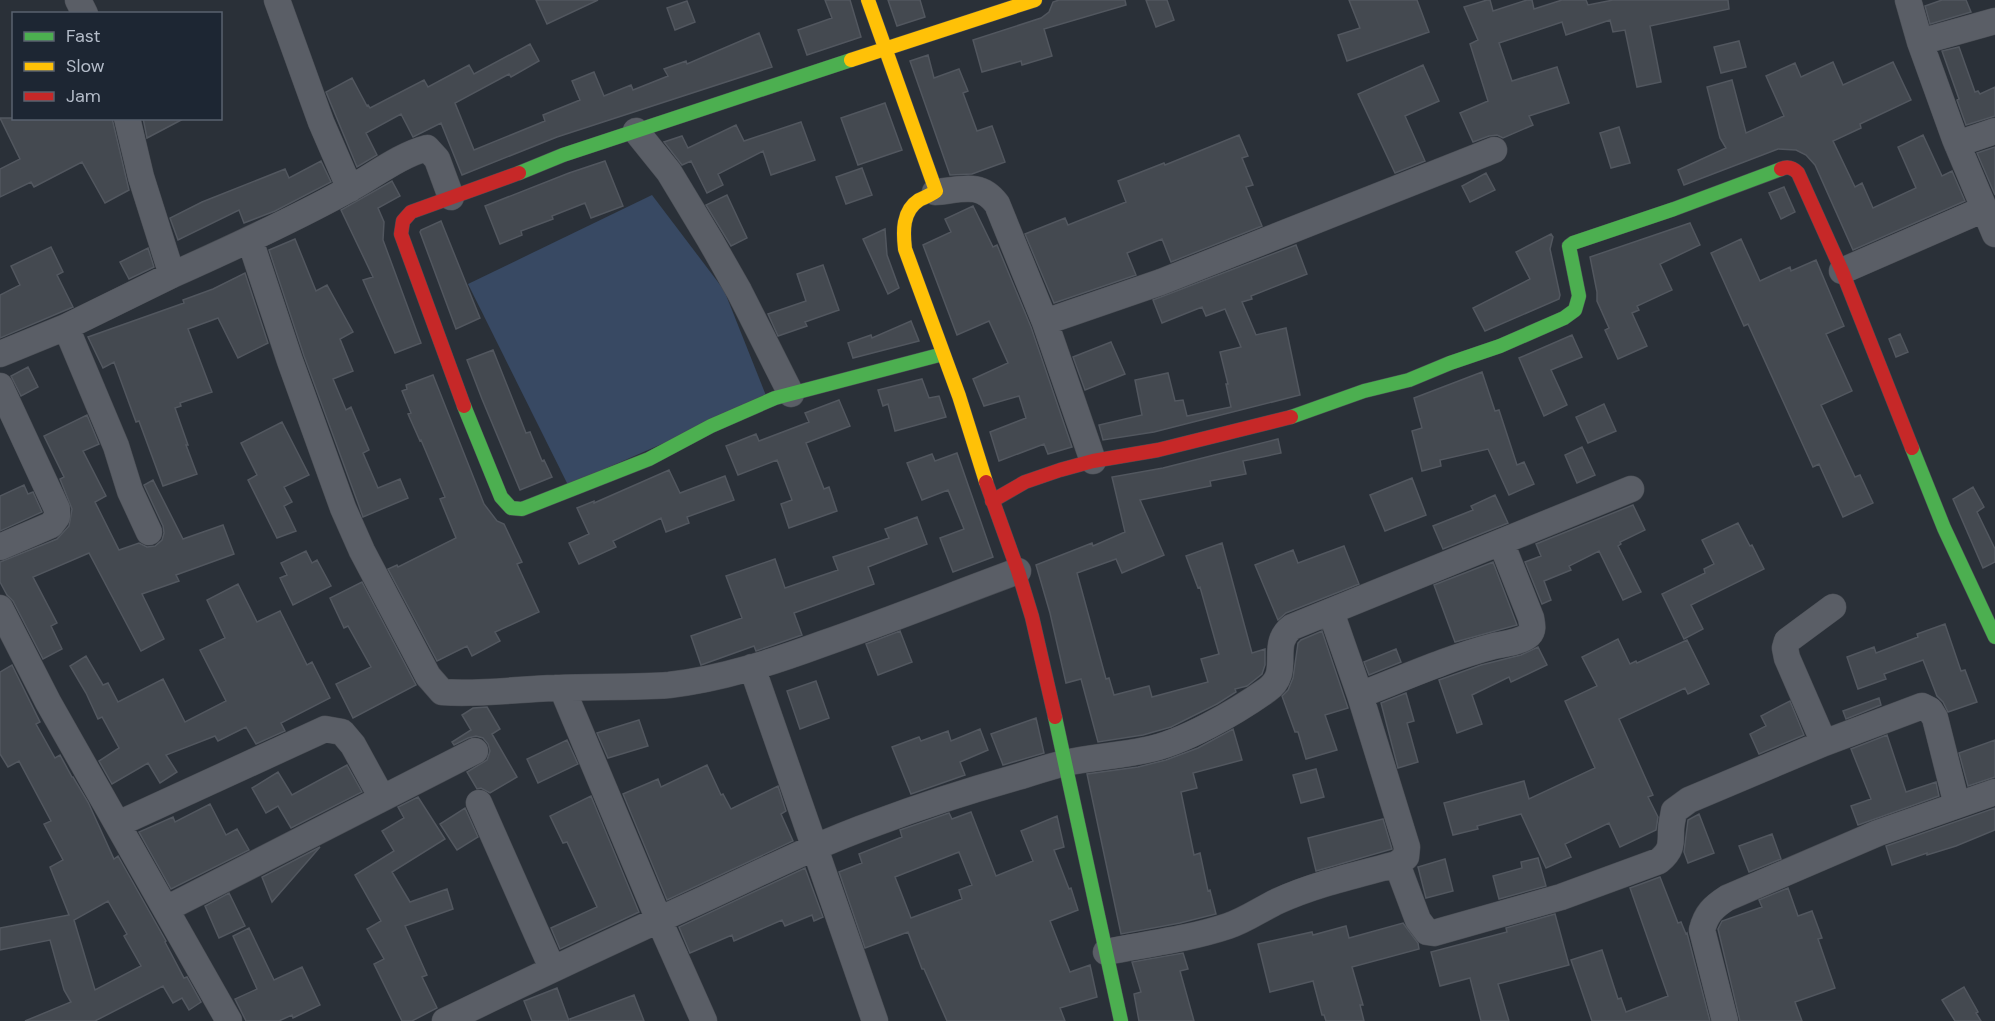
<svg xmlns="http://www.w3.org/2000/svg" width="1995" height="1021" viewBox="0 0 1995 1021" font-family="'DM Sans',sans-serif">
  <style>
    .water { fill: #384963 }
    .building { fill: #444950; stroke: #52575f; stroke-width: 1.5; fill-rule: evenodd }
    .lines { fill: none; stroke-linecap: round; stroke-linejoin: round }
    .street-casing { stroke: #484c53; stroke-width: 27 }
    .fast-casing { stroke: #484c53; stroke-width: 15 }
    .slow-casing { stroke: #484c53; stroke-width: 15 }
    .jam-casing { stroke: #484c53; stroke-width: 15 }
    .street { stroke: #5a5e66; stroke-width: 26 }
    .fast { stroke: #4caf50; stroke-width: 14 }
    .slow { stroke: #ffc107; stroke-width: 14 }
    .jam { stroke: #c62828; stroke-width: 14 }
  </style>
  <rect width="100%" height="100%" fill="#2a3038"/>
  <!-- water -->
  <path class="water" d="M652 195 724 290 767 398 568 485 468 284Z"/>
  <!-- building -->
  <path class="building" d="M536 0H598L547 24Z
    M825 0H850L861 37 807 55 798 30 832 18Z
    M888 0H920L925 17 897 26Z
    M1059 0H1125L1126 5 1044 29 1052 56 1022 65 1021 61 982 72 973 40 1041 18 1049 12 1053 2Z
    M1146 0H1167L1174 20 1156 27Z
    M1349 0H1417L1429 32 1347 61 1338 35 1360 28Z
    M1487 0H1490L1493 11 1527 0H1532L1534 9 1562 0H1586L1588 5 1613 0H1728L1729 9 1650 26 1661 82 1637 87 1625 30 1613 32 1610 20 1566 35 1562 22 1499 43 1512 81 1557 67 1569 103 1529 116 1533 125 1503 138 1497 135 1489 136 1473 142 1460 113 1488 101 1470 44 1478 40 1464 7Z
    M1942 0H1966L1971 12 1930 24 1925 6Z
    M687 1 695 22 675 30 667 8Z
    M759 33 772 67 557 137 462 175 441 123 413 137 401 114 366 133 377 155 357 167 326 92 352 78 367 106 368 105 370 108 424 80 428 87 469 65 474 74 530 44 539 61 511 77 509 74 455 103 474 150 545 121 543 115 580 100 572 81 594 72 604 96 631 85 633 90 668 76 664 69 686 61 687 64Z
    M1739 41 1746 67 1721 73 1714 47Z
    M1959 47 1975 92 1978 91 1980 94 1995 87V116L1966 125 1957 100 1959 99 1942 51Z
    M928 55 934 78 959 69 968 91 963 93 977 131 992 126 1005 162 972 174 950 175 910 61Z
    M1833 62 1843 85 1893 62 1911 100 1860 124 1861 128 1833 141 1855 187 1862 183 1873 208 1916 188 1898 147 1923 135 1942 176 1952 171 1965 201 1853 250 1815 165 1806 155 1796 150 1778 149 1684 185 1678 170 1726 148 1720 138 1707 87 1732 80 1746 133 1784 116 1766 76 1795 63 1801 77Z
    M1423 65 1439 101 1405 116 1425 161 1395 173 1358 94Z
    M885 103 902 150 858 165 841 118Z
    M0 118H112L129 190 105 203 82 162 34 187 31 182 0 197V169L20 159Z
    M143 118H185L147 138Z
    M801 122 815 160 771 175 763 151 718 174 723 185 707 193 691 161 682 165 664 142 682 136 688 148 736 125 744 141Z
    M1619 127 1630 163 1611 168 1600 133Z
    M1239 135 1248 156 1242 158 1253 185 1246 187 1262 226 1171 262 1162 239 1127 253 1136 275 1054 303 1025 234 1065 218 1068 225 1126 202 1118 181 1164 163 1165 165Z
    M1995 147V195L1977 153Z
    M321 161 331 182 275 211 244 223 239 210 178 240 170 218 202 202 285 169 289 178Z
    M605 161 623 206 591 218 585 203 552 216 553 219 521 231 522 235 500 244 485 206 569 173Z
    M862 168 872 195 846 204 836 177Z
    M1486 173 1495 190 1470 202 1462 186Z
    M392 181 400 196 378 208 384 222 383 240 421 343 395 353 363 280 373 277 341 210Z
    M1784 187 1795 212 1781 219 1769 193Z
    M727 195 747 238 731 246 706 205Z
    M973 206 993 247 997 245 1031 327 1072 447 1048 454 1044 444 999 461 990 432 1026 418 1019 396 984 406 973 379 1008 363 989 321 957 335 923 245 951 232 945 219Z
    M441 221 480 318 456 329 420 232 421 230Z
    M1690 223 1700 245 1660 264 1672 290 1637 306 1639 310 1632 313 1647 346 1618 359 1605 330 1609 328 1597 301V292L1590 257Z
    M885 229 887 255 899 288 888 294 863 239Z
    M1551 234 1553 237 1550 249 1560 295 1559 299 1485 331 1473 308 1530 279 1516 252Z
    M295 239 316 291 327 285 353 332 340 339 353 371 333 379 346 410 351 407 369 450 363 453 378 488 400 479 408 498 363 517 304 356 269 250Z
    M1741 239 1760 281 1790 267 1791 271 1816 260 1844 326 1826 334 1852 391 1821 405 1855 477 1860 475 1873 503 1843 517 1819 464 1813 467 1748 324 1744 326 1711 253Z
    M1296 245 1307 274 1251 296 1252 299 1242 302 1256 335 1286 328 1300 395 1154 432 1103 440 1099 425 1142 415 1135 380 1168 373 1175 401 1183 400 1187 416 1231 407 1226 384H1228L1220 352 1241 347 1225 309 1206 316 1202 307 1162 323 1153 300Z
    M51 247 63 272 57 275 73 307 0 338V295L20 285 11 266Z
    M148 248 154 267 129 279 120 262Z
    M823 265 839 310 805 322 807 326 778 336 768 314 806 301 797 274Z
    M245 273 268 343 238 358 218 318 188 329 212 392 180 403 181 406 175 408 188 445H186L197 474 163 486 139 421 136 422 114 362 103 368 88 337 184 303 183 300 213 289Z
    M911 321 919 341 853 358 848 343 871 335 872 338Z
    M1900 334 1908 352 1896 357 1889 339Z
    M1572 335 1582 357 1551 370 1567 405 1544 416 1519 358Z
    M1111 342 1125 374 1085 390 1073 357Z
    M493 350 526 433 530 432 542 461 544 460 552 477 520 490 482 399 467 360Z
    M28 367 38 387 21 396 11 376Z
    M1482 372 1495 411 1499 410 1517 465 1524 462 1534 484 1509 495 1488 449 1440 460 1441 466 1422 471 1412 431 1422 428 1414 398Z
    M433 375 484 504 497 521 504 524 522 562 517 564 539 612 495 632 500 641 472 656 467 646 437 661 388 569 397 565 398 567 456 538 440 499 445 497 421 440 420 441 408 414 411 413 402 391 407 389 406 385Z
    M922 379 929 398 939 396 946 417 895 431 888 404 883 406 878 390Z
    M839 400 850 426 806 443 824 489 829 487 837 511 789 528 781 504 792 500 777 460 738 475 726 446 756 434 759 441 809 422 805 413Z
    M1604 404 1616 431 1588 443 1576 417Z
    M87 415 99 444 83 451 106 496 95 502 119 550 139 543 147 547 155 546 162 540 164 533 163 526 144 485 153 480 183 539 223 525 234 554 176 575 179 581 142 594 164 639 141 651 89 553 33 577 57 623 51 626 62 649 43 659 13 601 7 595 0 582V562L57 539 69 526 72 509 60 479 64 477 44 436Z
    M282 422 309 475 284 487 292 502 284 506 296 531 277 538 248 480 257 475 241 443Z
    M1278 439 1281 453 1243 461 1246 474 1210 481 1211 486 1140 500 1164 555 1122 573 1116 559 1077 573 1106 679 1109 678 1114 695 1149 686 1152 697 1208 682 1201 659 1219 654 1200 587 1198 588 1186 556 1222 543 1252 653 1265 649V665L1262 674 1247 686 1235 689 1236 692 1217 704 1171 727 1143 735 1098 742 1081 679 1066 683 1050 613 1036 565 1092 543 1093 546 1125 532 1112 477 1163 468Z
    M1582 447 1595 475 1577 483 1565 455Z
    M957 453 993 557 953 572 940 538 964 529 948 490 922 500 907 463 932 454 935 461Z
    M669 470 680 493 725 476 734 500 687 517 689 523 666 532 661 518 613 541 616 547 579 564 569 543 589 534 577 508 594 501V503Z
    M1412 478 1426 515 1385 531 1370 495Z
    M24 485 28 494 33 492 42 512 0 531V496Z
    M1973 487 1984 507 1977 512 1995 549V562L1983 568 1953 499Z
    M1495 495 1508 523 1443 549 1433 526 1473 510 1471 506Z
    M1633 505 1645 530 1620 542 1621 544 1618 546 1641 592 1623 600 1599 551 1569 566 1571 570 1544 581 1551 600 1542 604 1525 562 1541 556 1536 544Z
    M917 517 927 544 868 567 874 584 794 613 802 635 756 651 754 646 701 665 691 636 742 618 726 576 775 559 785 588 838 570 833 557 889 538 885 529Z
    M1738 523 1750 546 1752 545 1764 569 1691 605 1703 629 1684 639 1662 594 1705 573 1704 569 1714 564 1702 540Z
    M1344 546 1359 584 1286 613 1278 620 1255 565 1293 550 1298 563Z
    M306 551 312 563 317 560 331 586 293 605 280 578 287 575 281 563Z
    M1493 562 1517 625 1455 642 1434 585Z
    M362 582 416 685 353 718 336 684 371 667 348 626 344 628 330 598Z
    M238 584 257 622 280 611 307 665 312 662 330 698 281 723 285 731 256 744 246 727 218 741 215 736 166 755 177 772 160 783 148 763 112 784 99 761 119 748 102 717 98 719 86 693 70 666 86 656 103 685 108 683 118 702 163 679 185 722 226 701 200 650 225 638 207 600Z
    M1945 624 1961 671 1965 670 1977 702 1948 712 1943 702 1937 696 1923 660 1884 674 1886 679 1858 689 1847 657 1874 647 1876 653 1918 637 1917 634Z
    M900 631 912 662 878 675 866 644Z
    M1322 631 1348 708 1325 715 1337 750 1306 759 1298 732H1295L1282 696 1288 690 1293 678 1298 643 1301 640Z
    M1618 639 1630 664 1636 661 1637 663 1687 640 1709 684 1688 694 1685 688 1619 719 1653 795 1648 797 1658 817 1656 830 1620 847 1609 823 1565 844 1571 857 1546 868 1521 814 1477 826 1478 829 1453 835 1444 803 1524 781 1529 799 1595 768 1565 701 1597 686 1582 657Z
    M1538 647 1547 665 1511 682 1509 677 1472 695 1482 724 1457 733 1439 680 1481 665 1521 655Z
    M1396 649 1401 662 1369 675 1364 662Z
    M12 665 40 722 36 724 55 758 60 755 72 777H73L88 802 114 859 118 856 166 941 165 942 184 978 187 977 201 1002 189 1010 182 998 173 1003 163 986 95 1021H25L71 1002 64 990 50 940 0 950V928L69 915 50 867 63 860 44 824 51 821 19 761 8 767 0 754V672ZM108 901 127 934 124 936 141 966 95 990 74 920Z
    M816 681 829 718 800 729 787 691Z
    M1406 693 1414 721 1407 723 1418 762 1398 768 1381 703Z
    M1879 698 1881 705 1846 719 1843 711Z
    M1790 701 1804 735 1759 754 1750 734 1766 726 1761 716Z
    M487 707 500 729 492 734 517 777 490 793 481 788 477 789 467 772 487 760 490 751 488 744 483 738 476 736 468 738 454 745 452 742 471 730 462 715 473 708Z
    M1036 718 1044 753 1003 765 991 734Z
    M639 720 648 746 608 758 597 733Z
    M980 729 988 750 960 762 965 775 911 794 892 747 919 737 921 741 948 731 951 741Z
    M1233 729 1242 760 1193 773 1197 788 1181 792 1194 855 1200 853 1208 891 1210 890 1216 914 1180 923 1121 934 1087 774 1138 767 1166 760 1198 748Z
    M1887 735 1906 792 1936 782 1939 796 1858 825 1851 806 1871 799 1851 749Z
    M567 740 578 764 538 783 527 759Z
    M1995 740V777L1968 786 1959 753Z
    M347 765 362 792 291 828 278 806 266 813 252 788 278 772 292 795Z
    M707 765 721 795 723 794 731 809 778 786 786 811 781 814 793 841 667 900 623 794 658 779 661 787Z
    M1316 769 1324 797 1301 803 1293 775Z
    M591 796 639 912 560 949 551 928 597 907 567 842 563 843 550 816Z
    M418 797 445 839 392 872 410 902 447 889 453 909 405 926 427 975 422 977 437 1008 412 1021H402L374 964 384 959 367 929 381 921 355 875 394 851 382 831 404 818 398 807Z
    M210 804 226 835 237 829 249 850 171 889 139 832 173 817 175 822Z
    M465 808 478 837 457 850 440 824Z
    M1995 808V830L1956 846 1927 855V853L1892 865 1886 846Z
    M971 812 996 876 1033 861 1021 831 1057 816 1064 847 1054 850 1069 889 1071 888 1078 910 1050 921 1070 972 1090 965 1097 997 1060 1008 1065 1021H947L924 969H922L908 932 865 948 839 872 862 863 859 854 902 837 900 830 949 813 952 819ZM959 852 972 885 959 890 962 899 911 918 895 877Z
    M1699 814 1714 853 1688 863 1684 852 1688 820Z
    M1383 819 1392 849 1316 871 1308 838Z
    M1772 834 1781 859 1749 872 1739 846Z
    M320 847 272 902 262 877Z
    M1538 858 1546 886 1499 899 1493 876 1522 868 1521 862Z
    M1445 859 1453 891 1426 898 1418 867Z
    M805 868 823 917 814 921 812 915 785 926 782 920 734 941 732 935 690 953 679 927Z
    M1660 877 1678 923 1681 922 1686 934 1687 933 1710 1021H1592L1571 960 1602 950 1618 999 1621 998 1626 1012 1668 996 1630 888Z
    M1788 888 1798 916 1812 911 1822 938 1818 939 1835 988 1795 1002 1802 1021H1740L1718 929 1722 921 1762 907 1759 900Z
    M229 893 245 926 219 938 205 906Z
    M1555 914 1569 965 1498 984 1509 1021H1481L1470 978 1440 986 1431 952 1507 932 1506 928Z
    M1403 923 1418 943 1419 949 1352 967 1363 1005H1360L1364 1021H1326L1324 1015H1322L1313 981 1270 992 1258 944 1312 932 1313 935 1346 926 1349 938Z
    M249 928 274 980 302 967 320 1005 293 1018 292 1015 279 1021H246L235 999 257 989 233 936Z
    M1183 953 1188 969 1180 971 1194 1021H1139L1134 994 1141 992 1132 962Z
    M1964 987 1978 1012 1976 1013 1981 1021H1955L1942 1000Z
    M557 988 569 1021H532L524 1001Z
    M634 995 644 1021H571L570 1019Z"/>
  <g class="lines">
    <defs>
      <path id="street" d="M78 0 85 14
        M277 0 321 122 350 189
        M1908 0 1920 42 1955 139 1995 234
        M1920 42 1995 21
        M127 118 141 177 172 275C230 249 287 223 342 193 370 179 397 156 427 148L437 159 451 197
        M636 131 669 172 710 240 739 291 791 394
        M1957 144 1995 131
        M935 192C961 190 980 181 997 204L1045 322 1093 461
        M250 240 290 361 343 508 362 551 428 676 442 692C479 695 518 689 555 688 593 686 631 688 669 685 721 679 773 662 822 644 888 621 953 595 1018 571
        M1842 271 1984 209
        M1045 322 1161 282 1494 150
        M66 327 116 446 130 491 149 532
        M0 354 66 327 172 275
        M0 386 57 509V517L51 525 0 547
        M0 608 48 702 229 1021
        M752 667 875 1021
        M562 688 659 920 704 1021
        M1360 695C1404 678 1448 658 1494 646 1504 644 1521 642 1529 635 1534 630 1532 624 1531 618L1501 542
        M1824 743 1787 658 1785 648 1787 641 1833 607
        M479 803 552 968
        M118 824 325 729 342 732 353 745 382 798
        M1397 864 1418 920 1427 932 1434 933 1561 897 1659 861C1671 851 1671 846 1671 831 1671 824 1673 818 1674 811L1689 800 1824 743 1922 706 1930 710 1935 718 1957 805
        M166 909 475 751
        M1106 952C1147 944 1189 939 1228 926 1246 920 1261 909 1278 901 1315 884 1357 875 1397 864L1406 857 1407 847 1360 695 1331 612
        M445 1021C531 979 617 939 704 899 760 873 817 844 876 823 921 806 968 791 1014 778 1031 773 1048 767 1065 763 1092 757 1119 756 1146 750 1183 743 1236 712 1267 690 1293 672 1268 645 1292 627L1631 489
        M1725 1021 1702 930C1706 914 1713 907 1727 898L1878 833 1995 792"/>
      <path id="fast" d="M519 173 563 155 851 60
        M464 406 501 497 511 508 522 509 649 459 711 426 775 398 943 354
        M1291 417 1364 391 1409 380 1450 363 1500 346 1564 318 1575 310 1579 296 1569 246 1573 243 1674 209 1781 169
        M1912 448 1944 528 1995 637
        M1055 717 1121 1021"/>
      <path id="slow" d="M868 0 936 191C931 195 925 197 919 200 902 211 903 232 905 249L959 396 986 482
        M851 60 1035 0"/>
      <path id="jam" d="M1781 169C1788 166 1793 168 1798 173L1842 271 1912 448
        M464 406 401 234 403 221 411 212 519 173
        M986 482 1018 571 1032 617 1055 717
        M992 501 1025 482 1060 470 1093 461 1158 450 1291 417"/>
    </defs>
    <!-- street casing -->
    <use href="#street" class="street-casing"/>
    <!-- fast casing -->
    <use href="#fast" class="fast-casing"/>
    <!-- slow casing -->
    <use href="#slow" class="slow-casing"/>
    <!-- jam casing -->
    <use href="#jam" class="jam-casing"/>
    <!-- street -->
    <use href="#street" class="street"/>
    <!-- fast -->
    <use href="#fast" class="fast"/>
    <!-- slow -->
    <use href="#slow" class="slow"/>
    <!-- jam -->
    <use href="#jam" class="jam"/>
  </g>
  <!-- legend -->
  <rect x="12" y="12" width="210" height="108" fill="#1d2633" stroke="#59626f" stroke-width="1.5"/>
  <rect x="24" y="32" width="30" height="9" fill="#4caf50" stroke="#59626f" stroke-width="1.5"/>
  <text x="66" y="42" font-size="18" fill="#b4bcc9">Fast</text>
  <rect x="24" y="62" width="30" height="9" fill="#ffc107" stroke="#59626f" stroke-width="1.5"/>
  <text x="66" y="72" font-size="18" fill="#b4bcc9">Slow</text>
  <rect x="24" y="92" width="30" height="9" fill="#c62828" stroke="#59626f" stroke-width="1.5"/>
  <text x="66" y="102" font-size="18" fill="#b4bcc9">Jam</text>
</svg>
